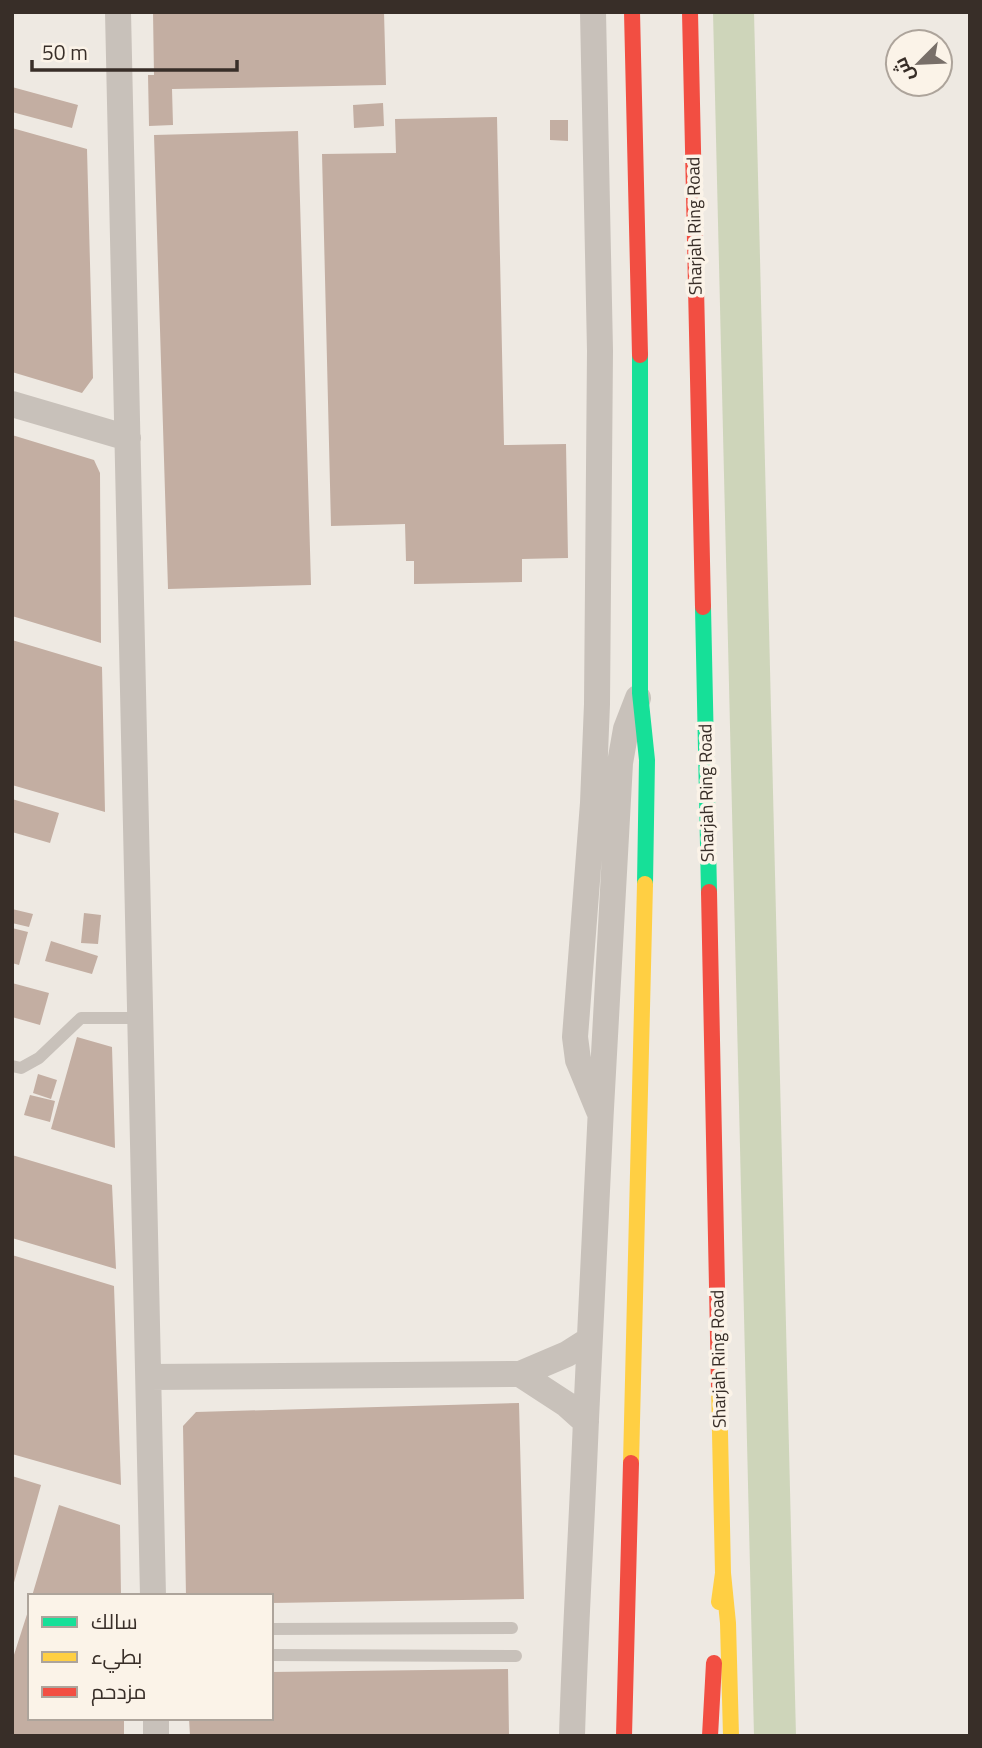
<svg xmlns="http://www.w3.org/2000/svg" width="982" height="1748" viewBox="0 0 982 1748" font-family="'Titillium Web',Cairo,sans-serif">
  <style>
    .green { fill: #ced5ba }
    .building { fill: #c3aea2 }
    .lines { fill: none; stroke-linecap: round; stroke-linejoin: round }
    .lane { stroke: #c8c1ba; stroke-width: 12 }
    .street { stroke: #c8c1ba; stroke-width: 26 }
    .fast { stroke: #16e098; stroke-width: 16 }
    .slow { stroke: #ffcf43; stroke-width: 16 }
    .jam { stroke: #f24e42; stroke-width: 16 }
    .labels { text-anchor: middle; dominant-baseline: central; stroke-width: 7; stroke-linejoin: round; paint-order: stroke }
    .street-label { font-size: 18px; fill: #382e28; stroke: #fbf3e8 }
  </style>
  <rect width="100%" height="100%" fill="#eee9e2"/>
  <!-- green -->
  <path class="green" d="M713 12H754L796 1736H754Z"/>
  <!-- building -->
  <path class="building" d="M153 12H384L386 85 172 89 173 125 149 126 148 75H154Z
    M12 87 78 105 72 128 12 112Z
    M383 103 384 126 354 128 353 105Z
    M497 117 504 445 566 444 568 558 522 559V582L414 584V561H406L405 524 331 526 322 154 396 153 395 119Z
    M550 120H568V141L550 140Z
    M12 128 87 149 93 378 82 393 12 372Z
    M298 131 311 585 168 589 154 135Z
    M12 435 94 460 100 473 101 643 12 616Z
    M12 640 102 667 105 812 12 785Z
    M12 799 59 813 50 843 12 832Z
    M12 909 33 914 29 927 12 923Z
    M84 913 101 915 98 944 81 943Z
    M12 928 28 932 19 965 12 963Z
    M51 941 98 956 92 974 45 961Z
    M12 983 49 993 40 1025 12 1017Z
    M77 1037 112 1047 115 1148 51 1129Z
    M38 1074 57 1080 51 1099 33 1093Z
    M30 1095 55 1101 50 1122 24 1115Z
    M12 1155 112 1185 116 1269 12 1238Z
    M12 1255 114 1286 121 1485 12 1454Z
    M519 1403 524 1599 271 1603V1596H186L183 1426 196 1412Z
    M12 1476 41 1485 13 1586H12Z
    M59 1505 120 1525 121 1596H32Z
    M30 1605V1718H124V1736H12V1661Z
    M508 1669 509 1736H190L189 1718H271V1672Z"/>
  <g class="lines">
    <!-- lane -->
    <path class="lane" d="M12 1066 21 1068 39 1058 81 1018H141
      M271 1629 512 1628
      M271 1655 516 1656"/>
    <!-- street -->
    <path class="street" d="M118 12 153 1596
      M593 12 600 351 597 704 593 803 575 1037 578 1060 599 1111
      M12 404 128 438
      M520 1374 566 1404 586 1422
      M149 1377 520 1374 567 1354 589 1340
      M156 1718V1736
      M572 1736C575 1630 582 1524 586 1419 596 1200 607 982 620 763L626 729 638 698"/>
    <!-- fast -->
    <path class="fast" d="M640 355V693L647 760 645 884
      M703 607 709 892"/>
    <!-- slow -->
    <path class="slow" d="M631 1463 645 884
      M723 1573 728 1623 731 1736
      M719 1602 723 1573 719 1386"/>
    <!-- jam -->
    <path class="jam" d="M632 12 640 355
      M690 12 703 607
      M709 892 719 1386
      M624 1736 631 1463
      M710 1736 714 1663"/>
  </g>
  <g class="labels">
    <!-- street labels -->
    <g class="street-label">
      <text transform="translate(694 226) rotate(-91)">Sharjah Ring Road</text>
      <text transform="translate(706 793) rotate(-91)">Sharjah Ring Road</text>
      <text transform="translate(718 1359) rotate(-91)">Sharjah Ring Road</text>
    </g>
  </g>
  <!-- border -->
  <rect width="982" height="1748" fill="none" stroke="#382e28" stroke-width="28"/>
  <!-- legend -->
  <rect x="28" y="1594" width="245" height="126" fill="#fbf3e8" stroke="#ada49b" stroke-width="2"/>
  <rect x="42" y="1617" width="35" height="10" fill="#16e098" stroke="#ada49b" stroke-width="2"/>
  <text x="91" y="1629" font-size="21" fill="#382e28">سالك</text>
  <rect x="42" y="1652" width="35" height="10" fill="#ffcf43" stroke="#ada49b" stroke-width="2"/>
  <text x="91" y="1664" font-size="21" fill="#382e28">بطيء</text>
  <rect x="42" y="1687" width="35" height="10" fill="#f24e42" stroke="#ada49b" stroke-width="2"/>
  <text x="91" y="1699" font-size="21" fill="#382e28">مزدحم</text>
  <!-- north arrow -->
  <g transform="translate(919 63) rotate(246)"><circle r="33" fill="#fbf3e8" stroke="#ada49b" stroke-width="2"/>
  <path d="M0-5L12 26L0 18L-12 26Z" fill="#786f69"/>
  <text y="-10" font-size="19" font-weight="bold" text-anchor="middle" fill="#382e28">ش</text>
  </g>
  <!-- scale -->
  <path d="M32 60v10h205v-10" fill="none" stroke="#382e28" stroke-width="3.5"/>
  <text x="42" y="60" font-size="21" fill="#382e28" stroke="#fbf3e8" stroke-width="5" paint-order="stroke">50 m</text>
</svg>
